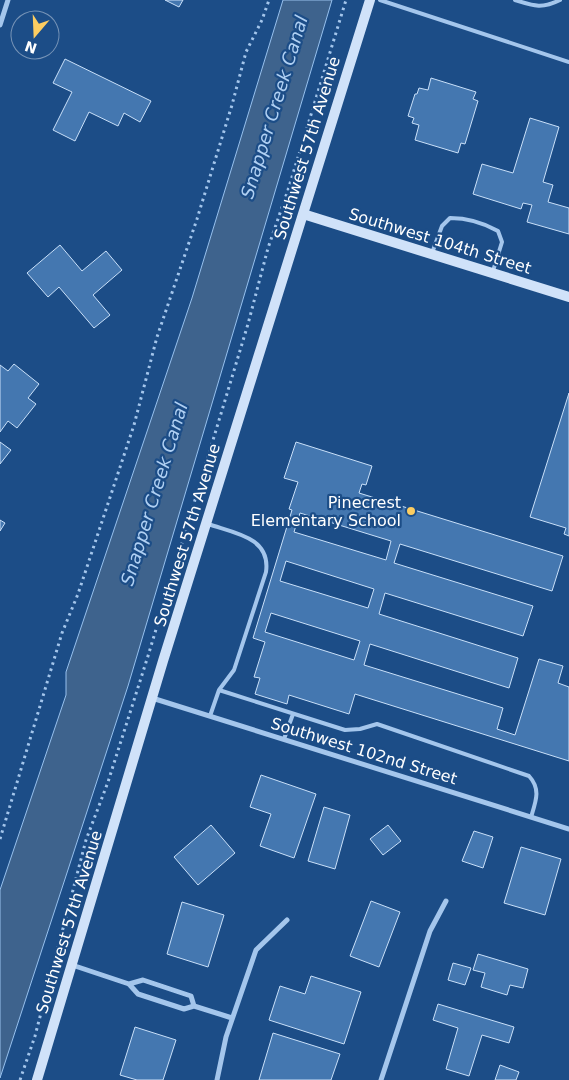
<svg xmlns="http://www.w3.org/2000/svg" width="569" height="1080" viewBox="0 0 569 1080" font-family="'DejaVu Sans',sans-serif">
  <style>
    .water { fill: #3e638d; stroke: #97c1ee }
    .building { fill: #4477b0; stroke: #c9e0f9; fill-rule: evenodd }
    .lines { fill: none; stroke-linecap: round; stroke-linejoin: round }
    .path { stroke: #a4c6ec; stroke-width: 3; stroke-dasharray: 2.5 4; stroke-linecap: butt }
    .lane { stroke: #a4c6ec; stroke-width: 4 }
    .street { stroke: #a4c6ec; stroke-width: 5 }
    .secondary { stroke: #d0e2f9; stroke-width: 10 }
    .poi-dot { fill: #fccd61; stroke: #1c4d87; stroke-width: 2 }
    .labels { text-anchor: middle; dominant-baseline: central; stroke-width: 4.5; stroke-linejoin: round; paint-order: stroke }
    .street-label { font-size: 16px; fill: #fff; stroke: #1c4d87 }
    .poi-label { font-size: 16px; fill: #fff; stroke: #1c4d87; text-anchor: end }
    .water-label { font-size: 18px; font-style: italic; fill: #b0d0f3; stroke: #1c4d87 }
  </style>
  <rect width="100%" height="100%" fill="#1c4d87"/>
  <!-- water -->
  <path class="water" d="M283 0H332L128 686 0 1078V890L66 695V672L192 298Z"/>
  <!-- building -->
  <path class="building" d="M165 0H183L179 7Z
    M65 59 151 101 140 122 124 113 118 126 89 112 75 141 53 130 72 92 53 83Z
    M431 78 476 92 473 99 478 101 465 144 461 143 458 153 415 140 419 125 412 123 414 118 408 116 415 94H417L419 88 428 90Z
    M530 118 559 127 543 182 553 185 548 202 569 208V234L527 222 532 205 523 203 521 209 473 194 482 164 513 173Z
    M60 245 82 271 106 251 122 270 93 295 110 315 94 328 59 287 48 297 27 273Z
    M14 364 39 384 28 398 36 404 17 428 8 421 0 432V365L8 371Z
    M569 393V536L564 534 566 528 530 517Z
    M0 442 11 450 0 464Z
    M296 442 372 466 366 485 362 484 359 493 563 556 552 591 400 544 394 563 533 606 523 636 385 593 379 614 518 658 509 688 370 644 364 665 503 708 497 729 515 735 539 659 563 666 558 683 569 687V761L355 694 349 714 289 695 287 704 255 694 260 678 254 677 265 642 253 638 292 510 289 509 298 482 284 478ZM300 513 391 541 386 560 294 532ZM286 561 374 589 368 608 280 581ZM271 613 360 641 354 660 265 632Z
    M0 520 5 523 0 531Z
    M261 775 316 794 294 858 260 846 271 814 250 807Z
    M324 807 350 815 335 869 308 861Z
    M211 825 235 853 198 885 174 857Z
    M388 825 401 841 383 855 370 839Z
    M474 831 493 837 483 868 462 861Z
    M521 847 561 859 545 915 504 903Z
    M371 901 400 912 379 967 350 956Z
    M182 902 224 915 208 967 167 954Z
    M478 954 528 969 523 988 510 985 507 995 481 987 485 973 473 970Z
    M453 963 471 968 465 985 448 980Z
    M311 976 361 992 344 1044 269 1020 280 986 305 994Z
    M438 1004 514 1027 509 1043 482 1035 469 1076 446 1069 458 1028 433 1020Z
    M135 1027 176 1040 163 1080H137L120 1075Z
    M273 1033 340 1054 331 1080H259Z
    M500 1065 519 1072 516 1080H495Z"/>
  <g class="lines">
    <!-- path -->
    <path class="path" d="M0 839 62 633 78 594 134 425 157 337 197 219 232 105 246 52 262 20 269 0
      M20 1080 35 1036 86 840 108 782 148 656 248 324 268 248 288 190 346 0"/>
    <!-- lane -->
    <path class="lane" d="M380 0 569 62
      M515 0C534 6 542 9 560 0
      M432 253 442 226 450 218C468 218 482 222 498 231L502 242 493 271
      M208 524C234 533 271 537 266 572L234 670 219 690 210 716
      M219 690 345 730 360 729 377 724 529 776C541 789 536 801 531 817
      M284 739 293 714"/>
    <!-- street -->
    <path class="street" d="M0 25 8 0
      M152 698 569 829
      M72 965 129 984 138 994 184 1009 194 1006 232 1018
      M129 984 143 980 191 996 194 1006
      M217 1080 226 1037 256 950 287 920
      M381 1080 430 931 446 901"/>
    <!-- secondary -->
    <path class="secondary" d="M303 214 569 297
      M37 1080 163 661 370 0"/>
  </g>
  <!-- markers -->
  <circle class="poi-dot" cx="411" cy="511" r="5"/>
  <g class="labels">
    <!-- street labels -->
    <g class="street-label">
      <text transform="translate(307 148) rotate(-73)">Southwest 57th Avenue</text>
      <text transform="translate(440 241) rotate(17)">Southwest 104th Street</text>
      <text transform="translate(187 535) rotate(-73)">Southwest 57th Avenue</text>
      <text transform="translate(364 751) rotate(17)">Southwest 102nd Street</text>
      <text transform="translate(69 922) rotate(-73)">Southwest 57th Avenue</text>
    </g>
    <!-- poi labels -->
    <g class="poi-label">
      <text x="401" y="502">Pinecrest<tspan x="401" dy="18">Elementary School</tspan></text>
    </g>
    <!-- water labels -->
    <g class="water-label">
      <text transform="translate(274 107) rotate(-73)">Snapper Creek Canal</text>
      <text transform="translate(154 494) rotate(-73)">Snapper Creek Canal</text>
    </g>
  </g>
  <!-- north arrow -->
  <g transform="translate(35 35) rotate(199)"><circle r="24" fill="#1c4d87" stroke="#7794b7"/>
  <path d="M0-4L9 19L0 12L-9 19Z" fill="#fccd61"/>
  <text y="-8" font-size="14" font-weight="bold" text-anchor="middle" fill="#ffffff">N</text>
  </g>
</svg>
